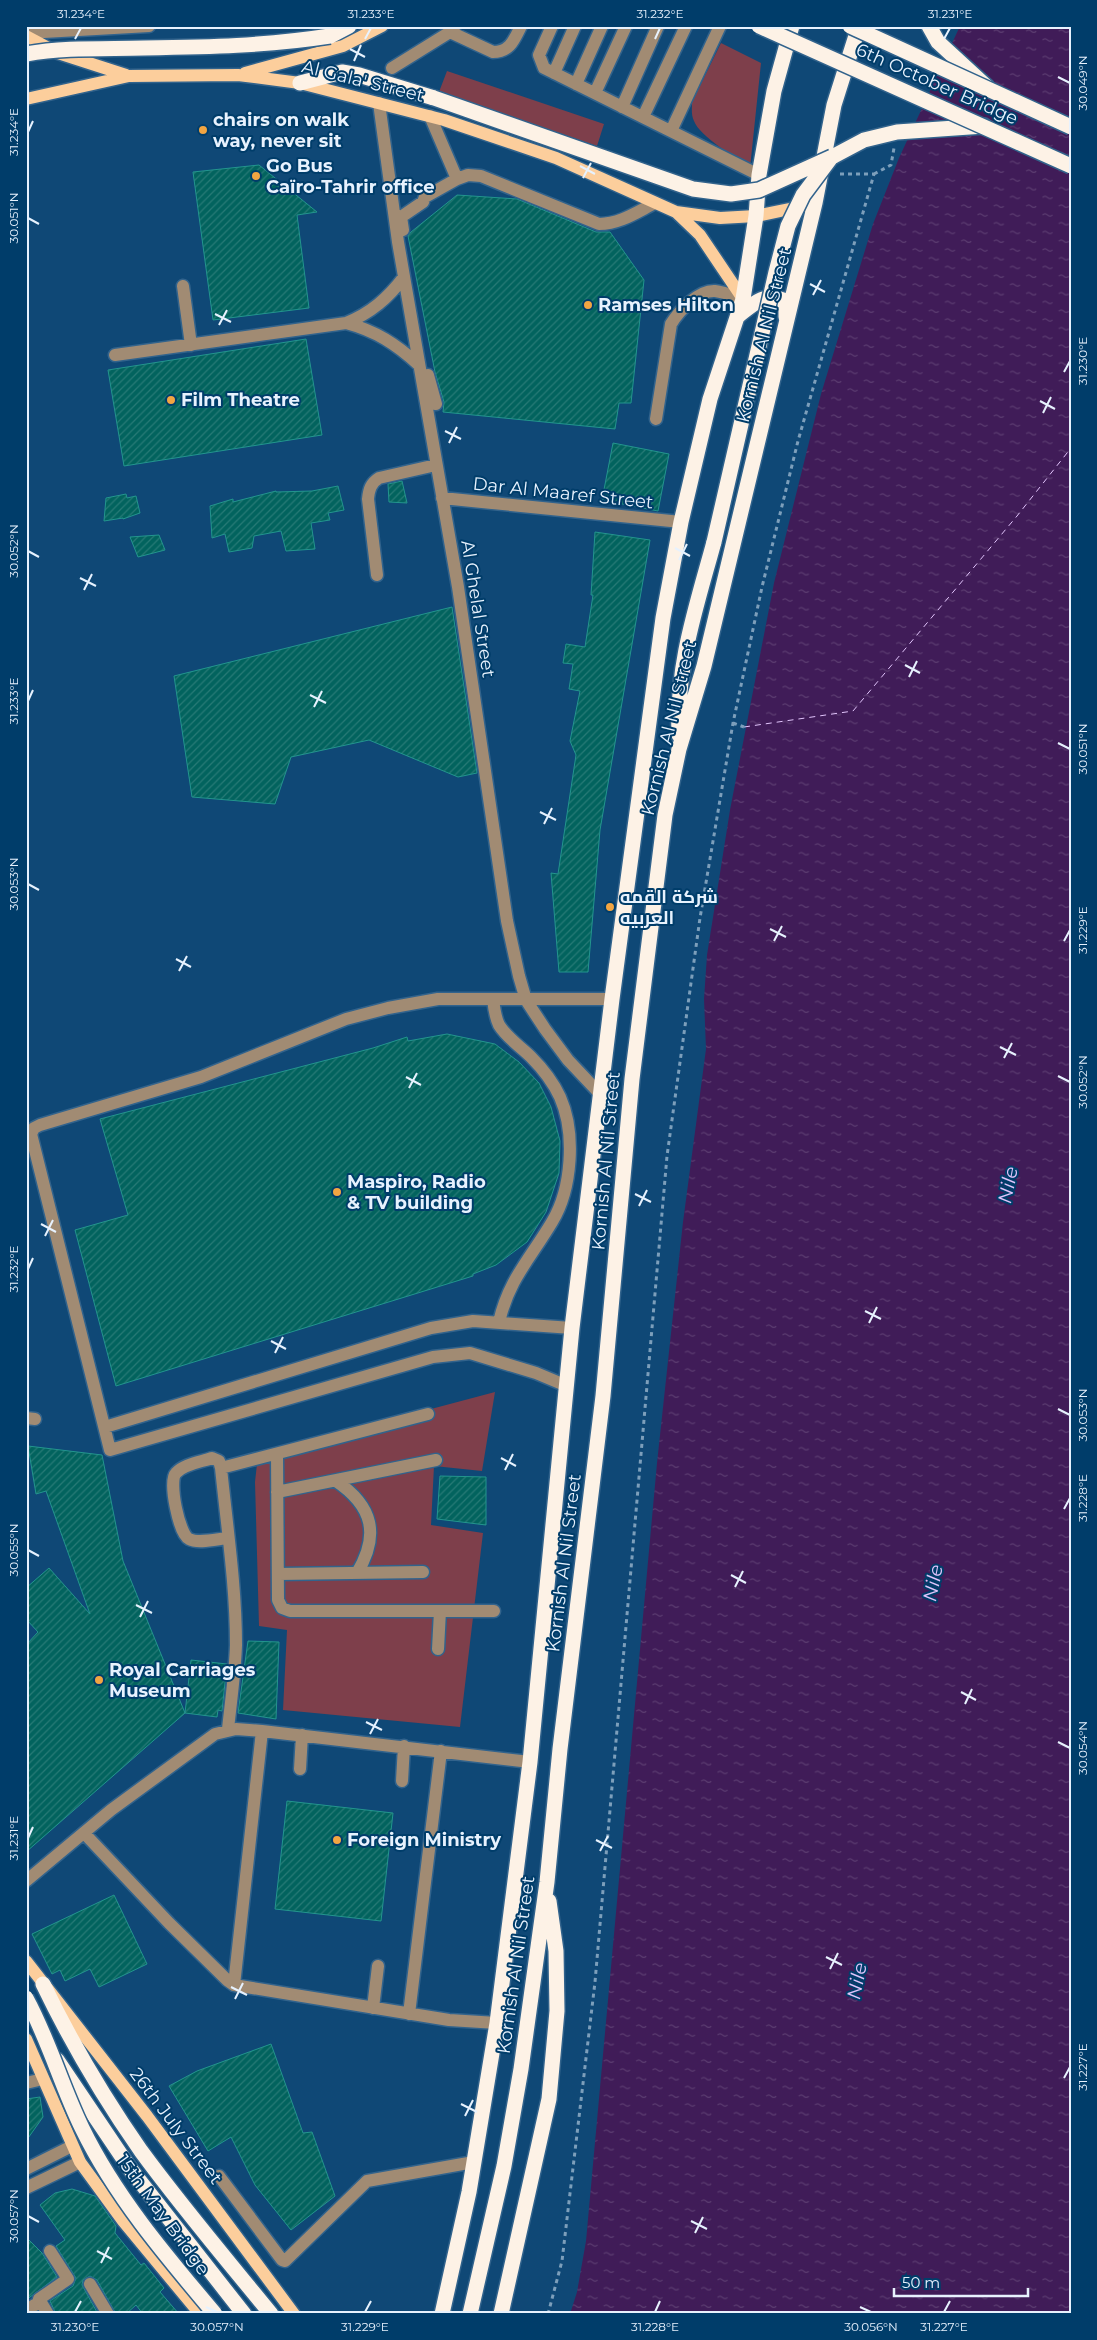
<svg xmlns="http://www.w3.org/2000/svg" width="1097" height="2340" viewBox="0 0 1097 2340" font-family="Montserrat,Cairo,sans-serif">
  <style>
    .green { fill: #7e3f4b }
    .water { fill: url(#water-ripples) }
    .lines { fill: none; stroke-linecap: round; stroke-linejoin: round }
    .ferry { stroke: #e2c5fc; stroke-width: 1; stroke-dasharray: 6 5; stroke-linecap: butt }
    .building { fill: url(#building-hatch); stroke: #23958e }
    .minor-casing { stroke: #32638c; stroke-width: 15 }
    .major-casing { stroke: #32638c; stroke-width: 15 }
    .highway-casing { stroke: #32638c; stroke-width: 18 }
    .path { stroke: #7d9fbb; stroke-width: 3; stroke-dasharray: 4 4; stroke-linecap: butt }
    .minor { stroke: #a18b73; stroke-width: 12 }
    .major { stroke: #fcce9c; stroke-width: 12 }
    .highway { stroke: #fdf2e6; stroke-width: 15 }
    .highway-bridge-casing { stroke: #32638c; stroke-width: 18; stroke-linecap: butt }
    .highway-bridge { stroke: #fdf2e6; stroke-width: 15 }
    .ticks { fill: none; stroke: #e7f2fe; stroke-width: 2 }
    .poi-dot { fill: #f2a542; stroke: #003d6a; stroke-width: 2 }
    .labels { text-anchor: middle; dominant-baseline: central; stroke-width: 4; stroke-linejoin: round; paint-order: stroke }
    .street-label { font-size: 18px; fill: #e7f2fe; stroke: #003d6a }
    .poi-label { font-size: 18px; font-weight: bold; fill: #e7f2fe; stroke: #003d6a; text-anchor: start }
    .water-label { font-size: 19px; font-style: italic; fill: #e2c5fc; stroke: #003d6a }
    .neatline { fill: none; stroke: #e7f2fe; stroke-width: 2 }
    .ticks-label { font-size: 12px; text-anchor: middle; fill: #e7f2fe }
  </style>
  <defs>
    <pattern id="water-ripples" width="26" height="14" patternUnits="userSpaceOnUse" patternTransform="scale(1.25)"><rect width="26" height="14" fill="#401c58"/><path d="M2 4q2-2 4 0t4 0M15 11q2-2 4 0t4 0" fill="none" stroke="#5c3d71"/></pattern>
    <pattern id="building-hatch" width="6" height="6" patternUnits="userSpaceOnUse" patternTransform="scale(1.25)"><rect width="6" height="6" fill="#02635e"/><path d="M-1 1l2-2M0 6l6-6M5 7l2-2" fill="none" stroke="#277a76"/></pattern>
  </defs>
  <rect width="100%" height="100%" fill="#0f4876"/>
  <!-- green -->
  <path class="green" d="M721 43 761 63 750 168C736 157 700 137 694 121 691 115 692 109 692 102Z
    M447 71 604 124 597 146 439 92Z
    M495 1392 482 1471 434 1466 431 1525 483 1533 460 1727 283 1710 287 1630 259 1626 255 1482 258 1455Z"/>
  <!-- water -->
  <path class="water" d="M960 26H1071V2314H570L577 2292 586 2241 657 1463 683 1222 706 1049 704 999 707 955 730 810 774 583 821 394 873 224 899 158Z"/>
  <g class="lines">
    <!-- ferry -->
    <path class="ferry" d="M744 727 853 711 1017 516 1071 448"/>
  </g>
  <!-- building -->
  <path class="building" d="M259 165 317 212 297 215 309 308 213 320 193 172Z
    M457 195 517 199 596 232H610L644 280 631 403H619L615 429 443 412 444 402 435 372 408 236 411 232Z
    M306 339 322 435 124 466 108 370Z
    M613 443 669 454 658 511 602 500Z
    M402 481 407 503 389 502 388 484Z
    M338 486 344 510 328 513 330 520 311 523 315 549 286 551 281 531 254 536 252 548 229 552 225 534 212 538 210 506 233 499V502L276 491V492L312 491Z
    M126 494 127 498 136 496 140 513 123 519V518L104 521 106 498Z
    M595 532 650 540 600 830 588 972H559L551 873 558 874 576 755 570 741 580 691 569 689 573 664 563 663 566 644 585 647 593 595H591Z
    M159 535 165 550 138 557 130 537Z
    M452 607 477 773 458 777 369 740 291 757 275 804 192 797 174 676Z
    M447 1034 495 1044 519 1062 539 1083 551 1107 560 1141 559 1173 546 1212 527 1242 496 1265 473 1274V1276L116 1386 75 1230 128 1215 100 1119 373 1048 407 1037 408 1041Z
    M28 1446 102 1455 123 1561 185 1713 191 1660 227 1664 222 1711 218 1710 217 1717 185 1713 26 1852V1645L38 1632 26 1619V1588L49 1568 90 1614 46 1491 36 1494Z
    M440 1476 486 1477V1525L437 1519Z
    M248 1641 279 1642 276 1719 238 1713Z
    M287 1801 393 1813 381 1921 275 1909Z
    M114 1895 147 1964 99 1987 90 1969 65 1981 60 1970 52 1974 32 1934Z
    M271 2044 303 2133 312 2132 335 2196 291 2230 255 2185 231 2137 208 2151 169 2086 197 2071Z
    M40 2097 43 2117 26 2141V2099Z
    M72 2189 95 2196 116 2226 115 2233 141 2265 144 2263 164 2288 160 2292 179 2314H143L136 2305 126 2314H116L97 2280 90 2276 83 2280 82 2285 98 2314H56L50 2301 73 2286 76 2278 56 2246 65 2240 40 2205 55 2193Z
    M26 2237 42 2253 57 2277 26 2300Z"/>
  <g class="lines">
    <defs>
      <path id="minor" d="M455 26 450 32 493 52C510 52 514 40 521 26
        M552 26 539 55 544 68 759 175
        M26 33 149 26
        M392 68 450 32
        M554 73 575 26
        M576 84 602 26
        M595 93 626 26
        M379 103 398 242 458 587 507 921 519 976 526 1000 545 1029 568 1060 602 1096
        M622 107 658 26
        M430 116 457 179
        M643 117 686 26
        M671 131 720 26
        M403 230 401 217 423 202 425 197 457 179 468 175 481 176 599 224C620 224 637 212 655 203
        M183 286 191 345
        M346 323C376 331 396 344 419 365
        M115 355 346 323C371 313 388 298 404 277
        M426 402 436 404 428 375
        M656 419 671 324C679 311 698 290 715 291 724 292 734 296 743 299
        M442 498 681 522
        M377 575 368 499C369 489 371 483 379 478L436 465
        M493 999C494 1008 495 1017 499 1025 507 1038 521 1047 531 1057 543 1069 553 1082 560 1097 576 1133 572 1189 552 1222 530 1259 509 1279 499 1322
        M567 1386 536 1373 470 1353 433 1357 110 1450 31 1134 34 1128 40 1125 201 1077 346 1019 388 1008 438 999H612
        M26 1418 35 1419
        M105 1427 431 1328 473 1321 572 1328
        M277 1454 278 1600 282 1608 290 1611H494
        M221 1468 428 1414
        M336 1481C373 1506 380 1535 357 1573
        M277 1492 436 1460
        M278 1574 423 1572
        M438 1649 440 1611
        M228 1729C231 1701 235 1673 236 1645 236 1587 227 1527 221 1468L219 1461 212 1458C201 1462 184 1464 176 1473 168 1481 179 1534 189 1539 198 1544 217 1539 228 1538
        M300 1769 302 1735
        M402 1781 404 1746
        M84 1833 169 1923 227 1980 234 1985 449 2020 497 2023
        M26 1881 111 1810 215 1734 236 1729 262 1731 530 1762
        M234 1985 262 1731
        M373 2008 378 1966
        M409 2014 441 1751
        M26 2083 43 2079
        M26 2169 72 2146
        M219 2176 282 2260 285 2261 367 2181 474 2162
        M26 2188 80 2162
        M90 2284 108 2314
        M26 2310 40 2302
        M48 2314 39 2299 68 2279 50 2251"/>
      <path id="major" d="M26 36 58 53 126 75
        M245 73 343 46 382 26
        M26 99 129 76 238 75 300 83 444 120 556 158 676 212 720 218 756 216 804 206
        M676 212 700 235 743 299
        M26 1961 147 2116 294 2314
        M26 2039 80 2162 123 2221 200 2314"/>
      <path id="highway" d="M929 26 938 42 987 87
        M330 36 349 26
        M300 83 342 72 359 75 434 98
        M832 157 864 140 897 132 984 126
        M738 316C752 305 764 292 783 300L786 308V317
        M679 735C676 665 696 608 714 542
        M43 1984C71 2042 104 2098 141 2151 182 2207 227 2260 271 2314
        M57 2060 131 2170 244 2314
        M442 2314 469 2192 497 2023 530 1762 572 1328 612 999 663 618 681 522 710 399 743 299 756 216 759 175 774 91 792 26
        M470 2314 504 2166 521 2069 547 1882 560 1749 603 1396 632 1079 665 815 679 749 704 666 815 203 834 105 859 26
        M501 2314 549 2099 557 2011 556 1951 549 1901"/>
    </defs>
    <!-- minor casing -->
    <use href="#minor" class="minor-casing"/>
    <!-- major casing -->
    <use href="#major" class="major-casing"/>
    <!-- highway casing -->
    <use href="#highway" class="highway-casing"/>
    <!-- path -->
    <path class="path" d="M874 174 891 165 894 148
      M733 723 744 727
      M548 2314 562 2261 595 1982 667 1156 700 918 733 723 762 587 798 441 874 174H839"/>
    <!-- minor -->
    <use href="#minor" class="minor"/>
    <!-- major -->
    <use href="#major" class="major"/>
    <!-- highway -->
    <use href="#highway" class="highway"/>
    <defs>
      <path id="highway-bridge" d="M759 26 1071 166
        M850 26 1071 127
        M26 54C65 47 105 49 144 48 209 47 265 46 330 36
        M434 98 693 189 731 194 759 190 832 157
        M714 542 776 272 788 226 803 195 830 159
        M26 1998C49 2040 61 2085 82 2128 115 2196 166 2256 215 2314"/>
    </defs>
    <!-- highway-bridge casing -->
    <use href="#highway-bridge" class="highway-bridge-casing"/>
    <!-- highway-bridge -->
    <use href="#highway-bridge" class="highway-bridge"/>
  </g>
  <!-- ticks -->
  <path class="ticks" d="M75 39 81 28M365 39 371 28M655 39 660 28M944 39 950 28M350 49 365 57M354 61 361 45M1058 77 1070 83M28 132 33 121M580 166 595 174M583 178 591 163M28 218 39 224M810 284 825 292M813 295 821 280M215 314 231 322M219 325 227 310M1064 372 1070 361M1040 401 1055 409M1043 413 1051 397M445 431 461 439M449 443 457 427M675 548 690 556M28 551 39 557M679 560 687 544M80 578 96 586M84 590 92 574M905 665 920 673M909 677 917 661M310 695 326 703M28 701 33 690M314 707 322 691M1058 743 1070 749M540 812 556 820M544 824 552 808M28 884 39 890M770 929 786 937M774 941 782 926M1064 941 1070 930M176 959 191 967M179 971 187 956M1000 1047 1016 1055M1004 1058 1012 1043M1058 1076 1070 1082M406 1077 421 1085M409 1088 417 1073M635 1194 651 1202M639 1206 647 1190M41 1224 56 1232M45 1236 53 1220M28 1269 33 1258M865 1311 881 1319M869 1323 877 1307M271 1341 286 1349M275 1353 283 1337M1058 1409 1070 1415M501 1458 516 1466M505 1470 513 1454M1064 1509 1070 1498M28 1550 39 1556M731 1575 746 1583M735 1587 743 1571M136 1605 152 1613M140 1617 148 1601M961 1692 976 1700M965 1704 972 1689M366 1722 382 1730M370 1734 378 1719M1058 1742 1070 1748M28 1838 33 1827M596 1840 612 1848M600 1851 608 1836M826 1957 842 1965M830 1969 838 1953M231 1987 247 1995M235 1999 243 1983M1064 2078 1070 2067M461 2104 477 2112M465 2116 473 2100M28 2216 39 2222M691 2221 707 2229M695 2233 703 2217M97 2251 112 2259M101 2263 109 2247M206 2307 217 2312M860 2307 871 2312M75 2312 81 2301M365 2312 371 2301M655 2312 660 2301M944 2312 950 2301"/>
  <!-- markers -->
  <g class="poi-dot">
    <circle cx="203" cy="130" r="5"/>
    <circle cx="256" cy="176" r="5"/>
    <circle cx="588" cy="305" r="5"/>
    <circle cx="171" cy="400" r="5"/>
    <circle cx="610" cy="907" r="5"/>
    <circle cx="337" cy="1192" r="5"/>
    <circle cx="99" cy="1680" r="5"/>
    <circle cx="337" cy="1840" r="5"/>
  </g>
  <g class="labels">
    <!-- street labels -->
    <g class="street-label">
      <text transform="translate(363 81) rotate(14)">Al Gala' Street</text>
      <text transform="translate(937 84) rotate(24)">6th October Bridge</text>
      <text transform="translate(764 335) rotate(-76)">Kornish Al Nil Street</text>
      <text transform="translate(563 493) rotate(6)">Dar Al Maaref Street</text>
      <text transform="translate(478 609) rotate(81)">Al Ghelal Street</text>
      <text transform="translate(669 728) rotate(-76)">Kornish Al Nil Street</text>
      <text transform="translate(606 1161) rotate(-85)">Kornish Al Nil Street</text>
      <text transform="translate(564 1563) rotate(-83)">Kornish Al Nil Street</text>
      <text transform="translate(516 1965) rotate(-82)">Kornish Al Nil Street</text>
      <text transform="translate(176 2126) rotate(53)">26th July Street</text>
      <text transform="translate(163 2215) rotate(54)">15th May Bridge</text>
    </g>
    <!-- poi labels -->
    <g class="poi-label">
      <text x="213" y="120">chairs on walk<tspan x="213" dy="21">way, never sit</tspan></text>
      <text x="266" y="166">Go Bus<tspan x="266" dy="21">Caïro-Tahrir office</tspan></text>
      <text x="598" y="305">Ramses Hilton</text>
      <text x="181" y="400">Film Theatre</text>
      <text x="620" y="897">شركة القمه<tspan x="620" dy="21">العربيه</tspan></text>
      <text x="347" y="1182">Maspiro, Radio<tspan x="347" dy="21">&amp; TV building</tspan></text>
      <text x="109" y="1670">Royal Carriages<tspan x="109" dy="21">Museum</tspan></text>
      <text x="347" y="1840">Foreign Ministry</text>
    </g>
    <!-- water labels -->
    <g class="water-label">
      <text transform="translate(1008 1185) rotate(-79)">Nile</text>
      <text transform="translate(933 1583) rotate(-79)">Nile</text>
      <text transform="translate(857 1981) rotate(-79)">Nile</text>
    </g>
  </g>
  <!-- border -->
  <rect width="1097" height="2340" fill="none" stroke="#003d6a" stroke-width="55"/>
  <!-- scale -->
  <path d="M894 2288v8h134v-8" fill="none" stroke="#e7f2fe" stroke-width="2.5"/>
  <text x="902" y="2288" font-size="15" fill="#e7f2fe" stroke="#003d6a" stroke-width="4" paint-order="stroke">50 m</text>
  <rect x="28" y="28" width="1042" height="2284" class="neatline"/>
  <g class="ticks-label">
    <text x="81" y="18">31.234°E</text>
    <text x="371" y="18">31.233°E</text>
    <text x="660" y="18">31.232°E</text>
    <text x="950" y="18">31.231°E</text>
    <text transform="translate(1083 83) rotate(-90)" y="4">30.049°N</text>
    <text transform="translate(14 132) rotate(-90)" y="4">31.234°E</text>
    <text transform="translate(14 218) rotate(-90)" y="4">30.051°N</text>
    <text transform="translate(1083 361) rotate(-90)" y="4">31.230°E</text>
    <text transform="translate(14 551) rotate(-90)" y="4">30.052°N</text>
    <text transform="translate(14 701) rotate(-90)" y="4">31.233°E</text>
    <text transform="translate(1083 749) rotate(-90)" y="4">30.051°N</text>
    <text transform="translate(14 884) rotate(-90)" y="4">30.053°N</text>
    <text transform="translate(1083 930) rotate(-90)" y="4">31.229°E</text>
    <text transform="translate(1083 1082) rotate(-90)" y="4">30.052°N</text>
    <text transform="translate(14 1269) rotate(-90)" y="4">31.232°E</text>
    <text transform="translate(1083 1415) rotate(-90)" y="4">30.053°N</text>
    <text transform="translate(1083 1498) rotate(-90)" y="4">31.228°E</text>
    <text transform="translate(14 1550) rotate(-90)" y="4">30.055°N</text>
    <text transform="translate(1083 1748) rotate(-90)" y="4">30.054°N</text>
    <text transform="translate(14 1838) rotate(-90)" y="4">31.231°E</text>
    <text transform="translate(1083 2067) rotate(-90)" y="4">31.227°E</text>
    <text transform="translate(14 2216) rotate(-90)" y="4">30.057°N</text>
    <text x="75" y="2331">31.230°E</text>
    <text x="217" y="2331">30.057°N</text>
    <text x="365" y="2331">31.229°E</text>
    <text x="655" y="2331">31.228°E</text>
    <text x="871" y="2331">30.056°N</text>
    <text x="944" y="2331">31.227°E</text>
  </g>
</svg>
